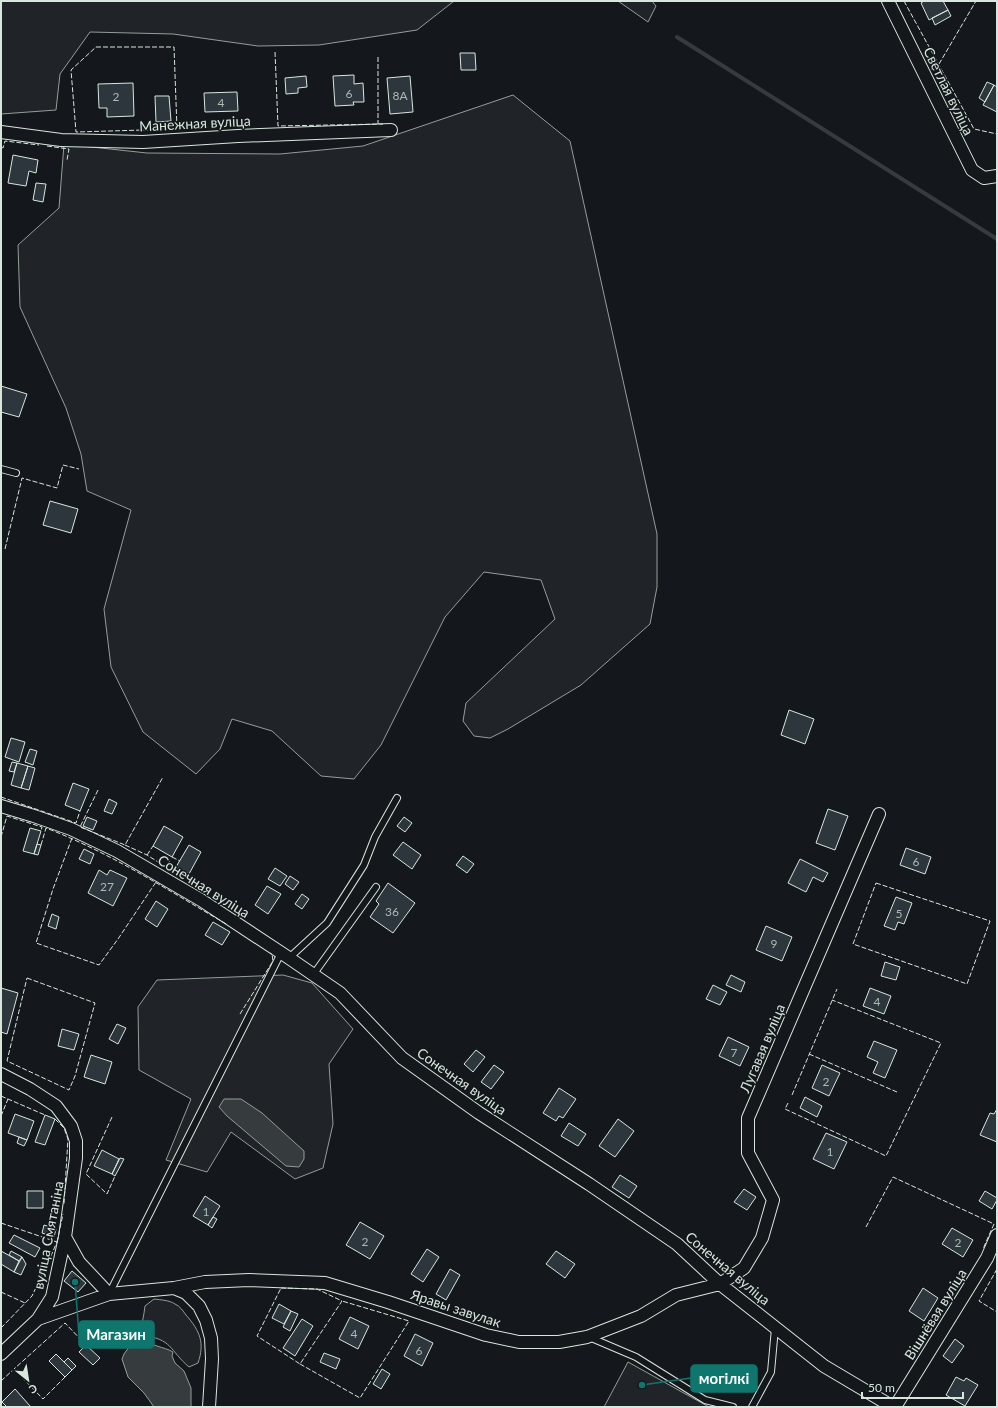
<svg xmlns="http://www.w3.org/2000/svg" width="998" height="1408" viewBox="0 0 998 1408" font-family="Lato,sans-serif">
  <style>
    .green { fill: #202428; stroke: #939e99 }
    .water { fill: #363b3e; stroke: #939e99 }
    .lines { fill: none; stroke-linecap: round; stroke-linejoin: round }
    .stream { stroke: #363b3e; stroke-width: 4 }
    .building { fill: #2c363c; stroke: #d8e6dc }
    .lane-casing { stroke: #d8e6dc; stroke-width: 8 }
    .street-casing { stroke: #d8e6dc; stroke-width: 14 }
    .lane { stroke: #14181c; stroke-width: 6 }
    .street { stroke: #14181c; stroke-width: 12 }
    .fence { stroke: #d8e6dc; stroke-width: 1; stroke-dasharray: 5 2; stroke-linecap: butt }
    .labels { text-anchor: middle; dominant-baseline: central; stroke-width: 3; stroke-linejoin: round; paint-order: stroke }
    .number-label { font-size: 12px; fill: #adbab4 }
    .street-label { font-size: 14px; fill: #d8e6dc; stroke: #14181c }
    .leader { fill: none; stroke: #0f766e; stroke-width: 1.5 }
    .callout-dot { fill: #0f766e; stroke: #14181c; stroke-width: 1.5 }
    .callout { fill: #0f766e; stroke: #0f766e; stroke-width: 1.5 }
    .callout-label { font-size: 15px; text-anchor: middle; font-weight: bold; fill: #fff }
  </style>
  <rect width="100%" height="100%" fill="#14181c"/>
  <!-- green -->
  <path class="green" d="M1 1H454L417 30 319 45 258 46 173 34 90 32 60 74 56 110 1 114Z
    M618 1H652L656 6 648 22Z
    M513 95 570 141 657 534V587L650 624 581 685 508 729 490 738 474 736 463 721 466 703 555 619 541 580 484 572 445 617 381 745 354 779 321 776 272 731 232 719 220 749 196 774 143 732 111 667 104 609 131 510 87 491 81 454 66 408 20 307 18 245 59 208 64 144 147 153 280 154 363 146Z
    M283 975 312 983 353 1029 329 1064 333 1124 323 1168 295 1179 231 1132 207 1172 166 1160 191 1099 139 1070 138 1007 157 980Z
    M154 1299C161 1300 169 1300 175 1304 180 1306 183 1311 186 1315 200 1331 205 1343 198 1363L189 1367C169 1350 173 1339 141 1335 141 1325 144 1316 145 1306Z
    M628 1362 709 1407H604Z"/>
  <!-- water -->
  <path class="water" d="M224 1099H241L262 1113 304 1151V1159L299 1167 286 1166 227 1116 219 1107Z
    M141 1340C148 1340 150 1344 157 1346 163 1348 168 1349 173 1352L172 1356 175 1363 184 1371 191 1388V1407H154L144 1393 128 1377 122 1359 124 1354 129 1347Z"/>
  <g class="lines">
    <!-- stream -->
    <path class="stream" d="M677 37 997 239"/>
  </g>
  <!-- building -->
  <path class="building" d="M924 1H943L948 10 929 20 921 3Z
    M948 10 951 16 935 25 932 18Z
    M460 53H475L476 70H461Z
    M354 75V84L363 83 364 102H353L354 105 335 106 333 76Z
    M306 76 307 87 298 88V93L286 94 285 78Z
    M410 76 413 112 390 114 387 78Z
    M987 82 994 85 985 102 979 98Z
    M133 83 134 116 107 117V108H99L98 84Z
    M994 85 997 87V112L983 105Z
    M237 92 238 111 205 112 204 93Z
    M155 96H169L171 121 156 122Z
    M13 155 38 160 36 173 29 171 26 186 8 183Z
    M36 183 46 184 43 202 33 200Z
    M1 386 27 394 19 417 1 412Z
    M50 501 78 509 71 533 43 525Z
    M789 710 814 719 805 744 781 735Z
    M11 738 25 742 19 762 5 757Z
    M30 749 37 751 33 765 25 762Z
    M12 762 17 763 14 772 9 771Z
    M17 763 28 766 21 788 11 785Z
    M28 766 35 768 29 790 21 788Z
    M73 783 89 789 80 811 65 805Z
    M109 799 117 803 112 814 104 811Z
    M828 809 848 816 835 850 816 843Z
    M87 817 97 821 93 830 83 826Z
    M404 817 412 823 405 832 397 826Z
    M164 826 183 837 172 857 153 846Z
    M30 828 41 831 34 854 23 851Z
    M403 842 421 855 412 869 393 855Z
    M37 844 41 845 38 855 34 854Z
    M189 845 201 852 189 874 176 867Z
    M906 848 931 857 925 874 900 865Z
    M84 849 94 854 90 864 79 859Z
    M463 856 474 864 467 873 456 865Z
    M800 859 828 873 823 882 813 877 806 892 788 883Z
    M275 868 287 876 280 886 268 879Z
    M99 870 107 875 110 870 127 878 113 906 88 893Z
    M290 876 299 882 293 890 285 884Z
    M388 883 415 903 393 933 370 917 379 904 376 901Z
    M267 886 281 894 268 914 255 905Z
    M302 894 309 899 302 909 295 904Z
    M896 897 912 903 904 924 898 922 895 930 884 926Z
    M156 901 168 909 157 927 145 919Z
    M52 914 59 917 56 929 48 926Z
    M213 922 230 932 222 945 205 935Z
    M766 926 792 937 782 961 756 950Z
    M885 962 900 967 896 980 881 976Z
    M731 975 745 982 741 992 726 985Z
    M713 985 727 992 720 1005 706 999Z
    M1 988 18 993 7 1034 1 1032Z
    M870 988 891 996 884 1014 863 1006Z
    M117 1024 126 1028 118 1044 109 1039Z
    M62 1029 79 1034 74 1050 58 1046Z
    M728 1037 749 1047 740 1066 719 1056Z
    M874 1041 897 1050 885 1078 873 1073 878 1062 867 1057Z
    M476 1050 485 1057 473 1072 464 1064Z
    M91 1055 112 1062 105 1084 84 1077Z
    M494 1065 504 1072 491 1089 481 1082Z
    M822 1065 840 1073 829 1096 812 1088Z
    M559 1088 576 1099 563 1118 559 1116 556 1121 543 1113Z
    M805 1097 822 1106 817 1117 800 1108Z
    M997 1109V1142L980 1135 990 1113 994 1114Z
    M15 1114 34 1121 27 1140 8 1133Z
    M45 1115 55 1119 45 1145 35 1142Z
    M618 1119 634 1131 615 1157 599 1146Z
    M569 1123 586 1134 578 1146 561 1136Z
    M826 1133 847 1142 834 1169 813 1159Z
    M19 1137 27 1140 24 1146 17 1143Z
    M102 1150 119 1159 112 1174 94 1166Z
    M120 1158 124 1159 115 1176 112 1174Z
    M620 1175 637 1186 629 1198 612 1187Z
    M744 1189 756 1197 747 1210 734 1202Z
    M27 1191H43V1208H27Z
    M985 1191 997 1198V1200L992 1209 979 1201Z
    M205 1196 220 1206 208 1225 193 1216Z
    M213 1217 217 1219 212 1228 208 1225Z
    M360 1222 384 1236 370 1259 346 1245Z
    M44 1225 56 1229 54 1237 42 1233Z
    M952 1228 973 1240 963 1257 942 1244Z
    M14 1235 40 1248 35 1257 9 1243Z
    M427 1249 439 1257 423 1282 411 1274Z
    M1 1251 19 1261 14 1272 1 1264Z
    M11 1251 22 1257 19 1261 9 1255Z
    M556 1251 575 1264 565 1278 546 1264Z
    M22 1257 26 1264 21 1275 14 1272Z
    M450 1269 460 1275 446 1300 436 1294Z
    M72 1271 86 1283 78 1292 64 1281Z
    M923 1288 938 1298 924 1321 909 1311Z
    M279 1304 291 1311 284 1324 272 1318Z
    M291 1311 298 1314 290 1331 283 1327Z
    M350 1317 369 1326 358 1349 339 1339Z
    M302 1319 313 1326 295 1356 283 1348Z
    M415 1334 433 1343 422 1366 404 1356Z
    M955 1339 964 1346 952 1363 943 1356Z
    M86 1345 100 1358 93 1365 79 1352Z
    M324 1353 340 1359 336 1369 320 1362Z
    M56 1354 72 1370 65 1377 49 1361Z
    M68 1358 76 1366 72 1370 64 1362Z
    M382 1369 390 1374 381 1389 373 1384Z
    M956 1377 964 1381 966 1378 978 1385 965 1406 946 1395Z
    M15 1389 30 1406 29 1407H7L2 1402Z"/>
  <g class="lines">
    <defs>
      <path id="lane" d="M1 469 16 473
        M289 958 327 923 364 865 375 837 397 798
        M313 975 376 887
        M109 1294 281 953
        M589 1337 636 1357 705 1400 733 1407
        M752 1407 771 1372 775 1328"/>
      <path id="street" d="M888 1 972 170 984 178 997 176
        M1 132 61 140 143 142 238 136 391 130
        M1 806 34 816 71 829 117 851 201 900 289 958 340 993 402 1058 479 1113 589 1184 677 1244 720 1284 824 1366 893 1407
        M1 1074 30 1089 56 1106 71 1126 76 1141V1158L65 1237 52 1297 38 1319 1 1354
        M65 1237 79 1262 109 1294 174 1288 186 1293 199 1306 206 1320 211 1338 212 1359 209 1407
        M174 1288 205 1282 249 1280 325 1283 388 1302 486 1335 519 1342H559L587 1337 641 1316 676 1295 720 1284 744 1268 762 1238 773 1200 748 1153V1118L879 814
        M38 1319 109 1294
        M895 1407 987 1258 997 1235"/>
    </defs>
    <!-- lane casing -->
    <use href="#lane" class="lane-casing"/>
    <!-- street casing -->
    <use href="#street" class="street-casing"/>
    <!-- lane -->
    <use href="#lane" class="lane"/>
    <!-- street -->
    <use href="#street" class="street"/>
    <!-- fence -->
    <path class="fence" d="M904 1 974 129 997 134
      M96 47H174L177 129 76 132 71 70Z
      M275 52 278 126 383 124
      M378 57V124
      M939 64 976 1
      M47 146 69 149 67 160
      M1 147 3 148 5 141 39 145
      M5 549 22 478 57 488 63 465 79 469
      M98 790 80 827 125 845 163 777
      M1 797 76 823 80 811
      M1 837 7 816 42 827 41 831
      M72 838 53 889 36 943 99 965 118 939 156 882
      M41 845 46 828C111 853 169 891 228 925
      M125 845 147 855 166 867 170 860
      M147 855 153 846
      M172 857 180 861
      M876 883 990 921 967 984 853 944Z
      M27 978 95 1003 75 1076 69 1090 7 1061Z
      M240 1014 273 961 272 954 270 953
      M809 1054 897 1092
      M792 1095 837 989
      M1 1096 45 1115
      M788 1103 785 1109 886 1156 941 1043 832 1000
      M1 1116 8 1099
      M112 1117 86 1174 107 1194 115 1176
      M55 1119 64 1128 68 1139 64 1204
      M1 1223 57 1242 50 1258
      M866 1227 893 1177 994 1224 983 1249
      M57 1242 63 1214
      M997 1269 979 1301 997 1312
      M281 1288 317 1289 342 1301 300 1364 257 1336Z
      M1 1292 25 1303
      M1 1328 32 1296 48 1262
      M300 1364 360 1398 409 1321 342 1301
      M65 1377 43 1399 14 1369 65 1323 86 1345
      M1 1381 14 1369"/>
  </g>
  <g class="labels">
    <!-- number labels -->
    <g class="number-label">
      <text x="349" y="93">6</text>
      <text x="400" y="95">8А</text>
      <text x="116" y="96">2</text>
      <text x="221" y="102">4</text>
      <text x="916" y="861">6</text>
      <text x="107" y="886">27</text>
      <text x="392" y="911">36</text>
      <text x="899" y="913">5</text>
      <text x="774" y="943">9</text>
      <text x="877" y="1001">4</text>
      <text x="734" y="1052">7</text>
      <text x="826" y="1081">2</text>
      <text x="830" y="1151">1</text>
      <text x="206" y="1211">1</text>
      <text x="365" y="1241">2</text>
      <text x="958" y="1242">2</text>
      <text x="354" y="1333">4</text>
      <text x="419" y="1350">6</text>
    </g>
    <!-- street labels -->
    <g class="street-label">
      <text transform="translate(949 91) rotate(64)">Светлая вуліца</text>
      <text transform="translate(195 123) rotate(-3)">Манежная вуліца</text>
      <text transform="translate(204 886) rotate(32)">Сонечная вуліца</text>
      <text transform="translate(762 1048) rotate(-67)">Лугавая вуліца</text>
      <text transform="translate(462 1081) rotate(35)">Сонечная вуліца</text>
      <text transform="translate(48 1235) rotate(-79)">вуліца Смятаніна</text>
      <text transform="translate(728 1268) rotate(40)">Сонечная вуліца</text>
      <text transform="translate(456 1308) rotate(18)">Яравы завулак</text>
      <text transform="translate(935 1314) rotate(-58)">Вішнёвая вуліца</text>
    </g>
  </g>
  <!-- callouts -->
  <path class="leader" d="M75 1282L79 1335M642 1385L691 1378"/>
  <g class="callout-dot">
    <circle cx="75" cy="1282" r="4"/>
    <circle cx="642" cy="1385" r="4"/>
  </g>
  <g class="callout">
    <rect x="79" y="1321" width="75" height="27" rx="4"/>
    <rect x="691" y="1365" width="66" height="27" rx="4"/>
  </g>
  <g class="callout-label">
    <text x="116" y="1340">Магазин</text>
    <text x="724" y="1384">могілкі</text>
  </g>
  <!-- border -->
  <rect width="998" height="1408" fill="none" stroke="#d8e6dc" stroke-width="4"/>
  <!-- north arrow -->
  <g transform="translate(28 1380) rotate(150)" stroke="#14181c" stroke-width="3" paint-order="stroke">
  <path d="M0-3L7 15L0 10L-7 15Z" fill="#d8e6dc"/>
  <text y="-6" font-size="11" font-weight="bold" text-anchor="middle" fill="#d8e6dc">С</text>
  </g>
  <!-- scale -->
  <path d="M862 1392v6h101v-6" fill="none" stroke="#d8e6dc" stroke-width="2"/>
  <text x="868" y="1392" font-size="12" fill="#d8e6dc" stroke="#14181c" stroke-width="3" paint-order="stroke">50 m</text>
</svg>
